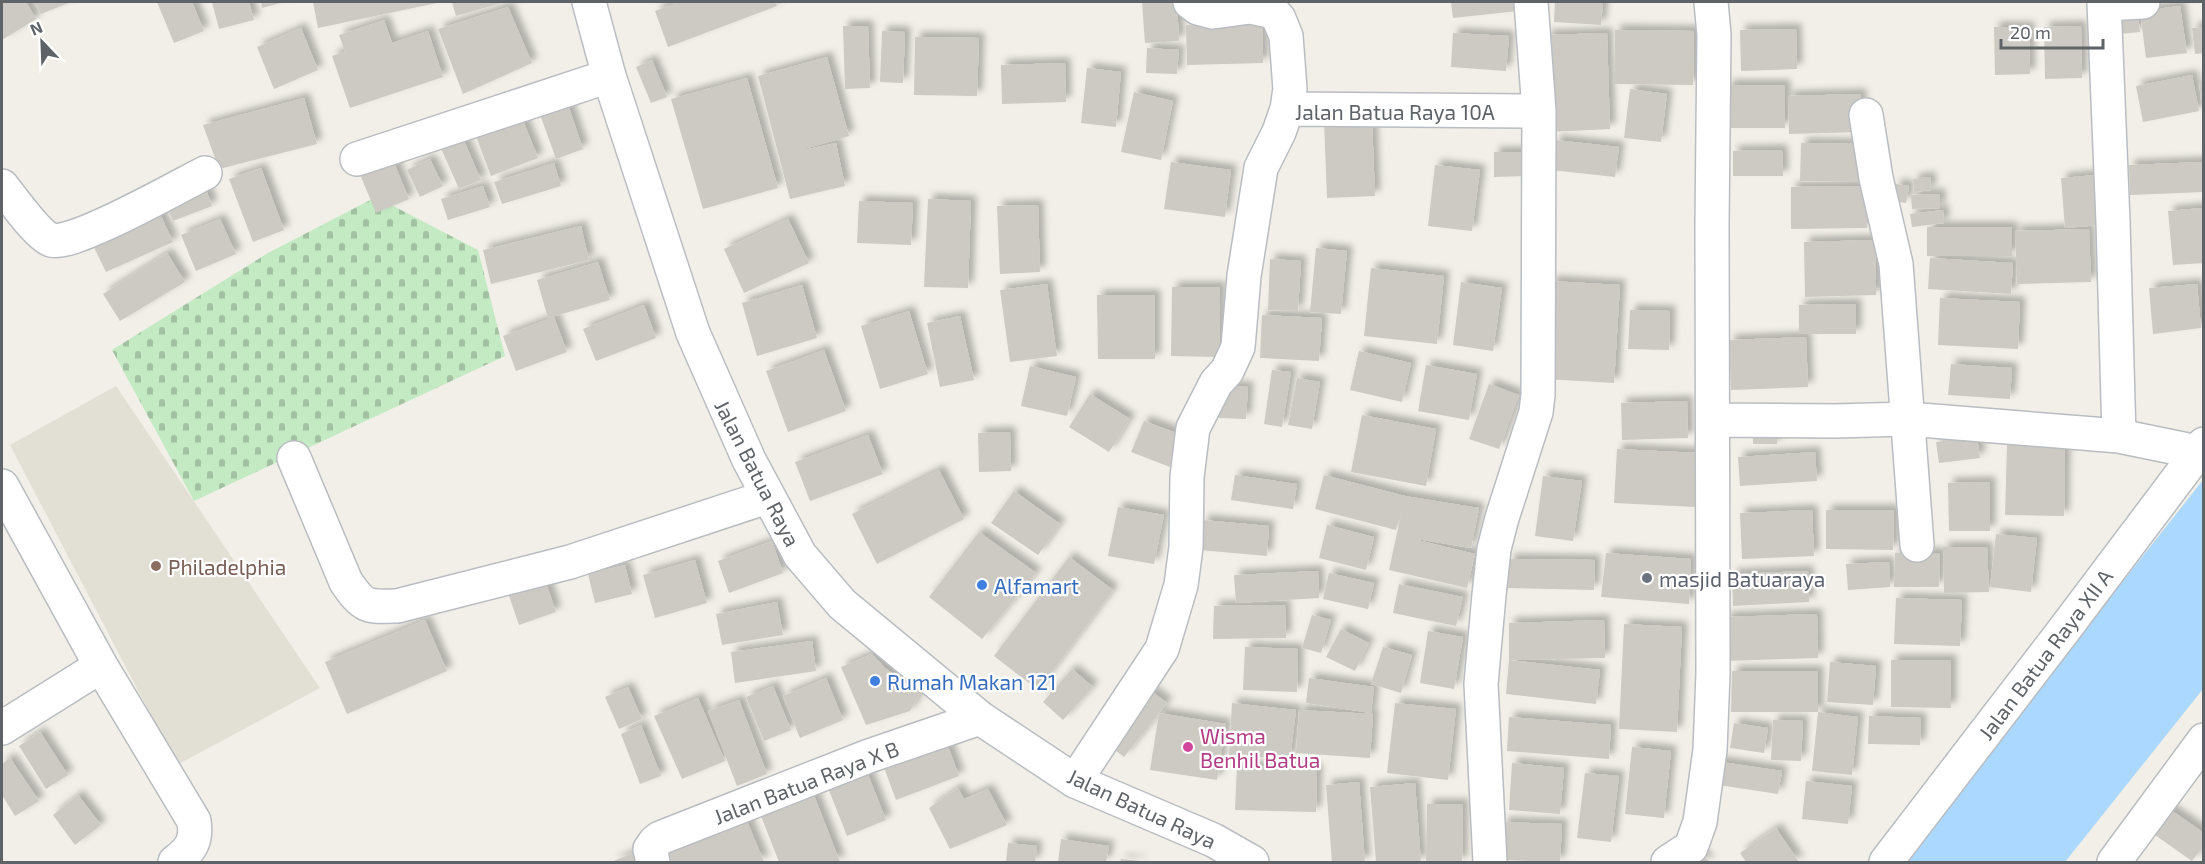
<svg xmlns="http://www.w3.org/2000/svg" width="2205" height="864" viewBox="0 0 2205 864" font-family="'Exo 2',sans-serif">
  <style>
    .education { fill: #e2dfd5 }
    .cemetery { fill: url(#cemetery-stones) }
    .water { fill: #aad8ff }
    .building { fill: #cdcac4; filter: url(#shadow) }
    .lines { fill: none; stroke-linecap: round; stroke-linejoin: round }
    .street-casing { stroke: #b9bdc1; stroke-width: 36 }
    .secondary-casing { stroke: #babec3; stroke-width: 36 }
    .street { stroke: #fff; stroke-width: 33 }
    .secondary { stroke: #fff; stroke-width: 33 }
    .education-dot { fill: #8d6e63; stroke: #fff; stroke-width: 2 }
    .worship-dot { fill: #6b7280; stroke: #fff; stroke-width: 2 }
    .shop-dot { fill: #3f7fe0; stroke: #fff; stroke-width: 2 }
    .hotel-dot { fill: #d1479c; stroke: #fff; stroke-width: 2 }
    .labels { text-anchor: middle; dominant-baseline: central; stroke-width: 4.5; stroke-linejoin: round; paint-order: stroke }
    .street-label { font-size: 21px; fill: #5e6368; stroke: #fff }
    .education-label { font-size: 21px; fill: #785e54; stroke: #fff; text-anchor: start }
    .worship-label { font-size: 21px; fill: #5b616d; stroke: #fff; text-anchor: start }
    .shop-label { font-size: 21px; fill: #366cbe; stroke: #fff; text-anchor: start }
    .hotel-label { font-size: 21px; fill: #b23c85; stroke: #fff; text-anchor: start }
  </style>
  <defs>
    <pattern id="cemetery-stones" width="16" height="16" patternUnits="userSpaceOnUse" patternTransform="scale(1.5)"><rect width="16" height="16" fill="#c3eac3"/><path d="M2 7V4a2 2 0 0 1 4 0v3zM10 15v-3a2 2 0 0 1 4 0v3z" fill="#a2c1a2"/></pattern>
    <filter id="shadow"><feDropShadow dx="5.5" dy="-5.5" stdDeviation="3" flood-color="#0004"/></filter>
  </defs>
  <rect width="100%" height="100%" fill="#f1efe7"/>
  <!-- education -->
  <path class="education" d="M116 386 320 688 177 765 10 445Z"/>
  <!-- cemetery -->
  <path class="cemetery" d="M376 197 478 250 505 356 194 501 112 350 268 253Z"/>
  <!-- water -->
  <path class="water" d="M2203 480V689L2065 862H1901Z"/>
  <!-- building -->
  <path class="building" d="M2 2H26L36 19 2 40Z
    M35 2H71L41 14Z
    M157 2H192L204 31 174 43Z
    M212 2H249L254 20 219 29Z
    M261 2H284L262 8Z
    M313 2H437V3L318 28Z
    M452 2H505L456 16Z
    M679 2H775L777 6 668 47 655 11Z
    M1142 2H1177L1179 41 1145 43Z
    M1451 2H1517L1518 11 1453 18Z
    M1555 2H1603L1601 25 1554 22Z
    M2180 6 2187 53 2146 58 2140 11Z
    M508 7 532 63 463 94 438 29Z
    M2137 8 2140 32 2120 34 2116 11Z
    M384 20 392 43 428 31 443 77 350 108 332 56 345 52 339 35Z
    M1262 22 1263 63 1187 65 1186 25Z
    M843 26H868L870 88 845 89Z
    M2081 26 2082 78 2045 79 2044 27Z
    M1994 27H2029L2030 74 1995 75Z
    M2204 27V53L2195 54 2192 28Z
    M301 28 318 70 274 89 257 47Z
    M1796 29 1797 69 1741 71 1740 30Z
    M1615 30 1694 31 1693 85 1614 84Z
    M882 31 905 32 903 83 880 82Z
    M1453 33 1509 36 1506 71 1451 67Z
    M1607 33 1610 129 1549 132 1546 35Z
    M915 37 979 38 977 96 914 95Z
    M1147 48 1179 50 1177 74 1146 73Z
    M827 57 849 136 790 153 836 143 845 186 790 199 758 76Z
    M652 60 667 97 651 103 636 67Z
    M1065 63 1066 102 1002 104 1001 65Z
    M1087 68 1121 72 1116 127 1081 123Z
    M2192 75 2199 111 2143 122 2136 86Z
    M747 78 778 188 703 209 671 99Z
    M2199 81H2204V109H2202Z
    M1727 85H1785V128H1727Z
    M1630 89 1667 94 1661 142 1624 138Z
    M1134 92 1173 101 1161 160 1121 152Z
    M1861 94V132L1789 134 1788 96Z
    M565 96 583 149 556 159 537 106Z
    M304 98 317 144 219 169 203 125Z
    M520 113 538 158 491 176 474 131Z
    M1372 120 1375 196 1327 198 1324 122Z
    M461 134 481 180 459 189 439 144Z
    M1555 140 1619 147 1615 177 1551 170Z
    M1801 143 1862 144 1861 182 1800 181Z
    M1782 150 1783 176H1733V151Z
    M1494 152H1528V176L1494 177Z
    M392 158 409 199 376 213 359 172Z
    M430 159 443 186 420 197 407 170Z
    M1171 162 1231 170 1225 217 1164 209Z
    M2203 162 2204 192 2130 195 2129 165Z
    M554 163 561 186 502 204 494 182Z
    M1435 165 1480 170 1472 231 1428 226Z
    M261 168 284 230 253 242 229 179Z
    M2096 175 2100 225 2065 228 2061 178Z
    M1930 177 1931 190 1914 192 1913 179Z
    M203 181 212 206 173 221 163 198Z
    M1896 184 1909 186 1906 203 1893 201Z
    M483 186 490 207 448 220 441 199Z
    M1866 186 1867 228 1791 229V187Z
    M1940 194V208L1912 209 1911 195Z
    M928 199 971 201 968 288 924 287Z
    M859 201 913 203 911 245 857 243Z
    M1038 205 1040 272 1000 274 997 206Z
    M2202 208 2204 263 2173 265 2168 211Z
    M158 210 173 242 106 272 90 239Z
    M1943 210 1944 223 1912 227 1910 214Z
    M220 219 236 254 196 271 181 235Z
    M788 219 809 263 744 293 724 249Z
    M581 226 589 260 491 284 483 250Z
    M1927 227H2012V256H1927Z
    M2089 229 2091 282 2017 284 2015 231Z
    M1875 240 1876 295 1805 297 1804 242Z
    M1316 248 1347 251 1341 314 1310 312Z
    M167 253 185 282 120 321 103 294Z
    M1930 258 2013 263 2011 294 1928 289Z
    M1270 259 1301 261 1298 311 1268 310Z
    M598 262 610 300 548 318 537 280Z
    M1371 268 1444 276 1437 344 1364 336Z
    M1551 281 1620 285 1614 383 1545 379Z
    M1461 282 1502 288 1493 351 1453 345Z
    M1047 284 1057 356 1010 362 1000 290Z
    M2197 284 2201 328 2153 334 2149 288Z
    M802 285 817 338 757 356 742 303Z
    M1172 287H1220L1219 357 1171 356Z
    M1097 295H1155V359H1098Z
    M1940 298 2020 302 2018 349 1938 345Z
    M1856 304V334H1799V305Z
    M644 305 656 338 596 361 583 329Z
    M1630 310 1670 311 1669 350 1628 349Z
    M909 311 928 374 880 389 861 326Z
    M1262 315 1322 318 1319 361 1260 358Z
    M960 316 974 380 940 387 927 323Z
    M554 317 567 352 516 371 503 336Z
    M1806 337 1808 387 1731 390 1729 340Z
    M824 350 846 411 788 432 766 371Z
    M1359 351 1411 363 1402 402 1350 390Z
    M1951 364 2012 368 2010 399 1948 395Z
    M1426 365 1477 374 1469 420 1418 411Z
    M1030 366 1076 377 1067 416 1021 406Z
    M1272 370 1291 372 1282 427 1264 424Z
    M1297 378 1320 382 1312 429 1288 425Z
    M1489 384 1519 395 1499 449 1469 439Z
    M1220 386 1248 387 1246 419 1219 418Z
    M1090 394 1130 419 1109 452 1069 427Z
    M1687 401 1688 438 1622 440 1621 403Z
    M1362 415 1436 429 1426 486 1351 472Z
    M1144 421 1182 435 1170 467 1131 452Z
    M1777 428V444H1753V429Z
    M1010 432 1011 471 979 472 978 433Z
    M868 435 883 474 810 501 795 462Z
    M1977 437 1980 458 1939 463 1936 442Z
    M2007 445 2065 446 2064 516 2005 515Z
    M1617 449 1699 453 1696 507 1614 503Z
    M1815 452 1817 481 1740 486 1738 457Z
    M939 470 964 519 877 564 852 514Z
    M1235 475 1297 484 1293 509 1231 500Z
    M1324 475 1405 496 1479 508 1471 548 1405 537 1475 554 1467 588 1389 570 1404 501 1396 530 1315 509Z
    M1543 476 1582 481 1573 541 1535 536Z
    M1990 482V531H1949L1948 483Z
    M1014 491 1060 524 1038 555 991 523Z
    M1118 507 1164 515 1154 564 1108 556Z
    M1812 510 1814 556 1742 559 1740 513Z
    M1826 510H1894L1893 550 1826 549Z
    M1203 520 1269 526 1267 556 1200 550Z
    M1327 525 1374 537 1366 570 1319 558Z
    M979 532 1036 573 982 639 929 597Z
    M1996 534 2037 538 2031 592 1990 587Z
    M772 541 783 573 729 593 718 561Z
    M1943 547H1987L1989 592 1944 593Z
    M1606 553 1691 559 1689 604 1601 597Z
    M1895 553H1940L1939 587H1894Z
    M1069 557 1113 590 1038 690 994 656Z
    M1509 559 1595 560 1594 590 1508 588Z
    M695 560 707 603 655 618 643 575Z
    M1889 562 1890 587 1848 590 1846 564Z
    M625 565 632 594 595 603 588 574Z
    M1318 571 1319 598 1236 603 1234 575Z
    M1808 571 1809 602 1733 606 1732 574Z
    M1329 573 1374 583 1368 609 1323 599Z
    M544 577 556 612 519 625 507 590Z
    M1399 584 1463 597 1456 626 1393 613Z
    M1896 598 1962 600 1960 646 1894 644Z
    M777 602 783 635 722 645 716 614Z
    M1285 605 1286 638 1213 639 1214 606Z
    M1817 614 1818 658 1726 661 1725 617Z
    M1312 615 1331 620 1321 653 1302 648Z
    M425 620 447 671 347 714 325 662Z
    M1604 620 1605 658 1509 660V623Z
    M1624 624 1682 627 1677 732 1619 729Z
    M1341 629 1369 643 1355 671 1326 657Z
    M1428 631 1463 637 1454 689 1420 683Z
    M812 641 816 671 735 683 731 652Z
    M1245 647 1298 649 1297 692 1243 690Z
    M1383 647 1412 655 1401 693 1371 684Z
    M872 654 885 668 920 694 910 711 866 725 841 667Z
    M1509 660 1600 670 1596 704 1506 694Z
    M1891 660H1951V708L1891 707Z
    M1830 662 1876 666 1873 705 1827 702Z
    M1072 669 1093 687 1063 720 1043 702Z
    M1732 671H1818V712L1858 717 1852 775 1812 771 1818 712H1731Z
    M826 678 843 720 800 738 783 696Z
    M1309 678 1374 687 1371 713 1306 703Z
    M773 686 791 730 764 741 746 697Z
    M628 687 642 719 619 729 605 697Z
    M1150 690 1167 703 1124 757 1107 744Z
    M698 698 725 761 682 779 654 716Z
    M739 700 767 774 737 786 708 711Z
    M1232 703 1296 710 1290 759 1229 755Z
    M1395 703 1456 709 1448 780 1387 773Z
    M1299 710 1373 714 1370 758 1296 753Z
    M1159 713 1226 724 1217 780 1150 770Z
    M1869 716 1921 718 1920 745 1868 744Z
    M1509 717 1611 725 1609 759 1507 751Z
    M1773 720 1803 721 1801 761 1771 760Z
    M1734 723 1768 728 1764 753 1730 748Z
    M641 725 661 776 640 784 621 734Z
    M40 732 68 775 46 789 19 746Z
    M945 738 959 776 896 800 882 762Z
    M1632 747 1671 751 1664 818 1625 814Z
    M10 758 39 801 15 816 2 795V764Z
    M1715 761 1782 771 1778 794 1712 784Z
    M1512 763 1564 768 1560 814 1509 810Z
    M1237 766 1317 769 1316 812 1235 810Z
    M867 772 886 820 847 836 828 788Z
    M1585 773 1619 776 1611 842 1577 838Z
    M1806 781 1852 786 1848 824 1802 819Z
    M1359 782 1365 862H1332L1326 785Z
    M1415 783 1421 862H1376L1370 787Z
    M810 785 840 862H779L757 806Z
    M958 788 964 799 988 789 1007 825 950 849 929 808Z
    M78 795 101 825 75 845 53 815Z
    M1427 804H1463L1462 862H1426Z
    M2162 804 2204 833V846L2192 861 2145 828Z
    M744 814 764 862H672L666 848Z
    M1503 822 1562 824 1560 862 1501 860Z
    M1776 828 1799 862H1746L1740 853Z
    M1061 839 1109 846 1106 862H1058Z
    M1008 843 1037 846 1035 862H1006Z
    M638 851 643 862H611Z
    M1700 853 1710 862H1690Z
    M1121 859 1140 861V862H1120Z"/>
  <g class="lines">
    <defs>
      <path id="street" d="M2104 2 2113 222 2119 436
        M2104 4 2143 2
        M1287 109 1539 111
        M1866 115 1876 178 1896 264 1917 545
        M357 159 609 76
        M2 186C12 199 38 235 51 240 70 248 181 185 205 173
        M1713 420 1835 421 1908 419 2119 436 2197 452
        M294 458 346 582C364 608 367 607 397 606L570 562 767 497
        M2 486 101 666 194 821C197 841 191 850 175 862
        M2 728 101 666
        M1075 781 1162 649 1181 585 1186 547 1187 477 1193 428 1216 383 1227 371 1238 347 1244 276 1261 168 1279 132 1287 109 1290 89 1286 36 1279 19 1273 12 1250 7 1213 12 1198 8 1190 2
        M653 862 650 849 655 842 660 838 869 756 980 718
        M1490 862 1481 684 1489 595 1494 549 1502 518 1536 412 1538 395 1539 111 1531 2
        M1668 862 1691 847 1695 836 1700 822 1710 750 1713 673 1712 224 1714 35 1711 2
        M1886 862 2064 630 2204 444
        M2114 862 2204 740"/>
      <path id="secondary" d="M589 2 609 76 693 333 749 460 800 555 842 604 980 718 1075 781 1213 840 1252 862"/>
    </defs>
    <!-- street casing -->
    <use href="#street" class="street-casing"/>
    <!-- secondary casing -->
    <use href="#secondary" class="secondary-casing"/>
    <!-- street -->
    <use href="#street" class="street"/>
    <!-- secondary -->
    <use href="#secondary" class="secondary"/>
  </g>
  <!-- markers -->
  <circle class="education-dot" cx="156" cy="566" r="6"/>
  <circle class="worship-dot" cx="1647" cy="578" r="6"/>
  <g class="shop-dot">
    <circle cx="982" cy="585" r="6"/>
    <circle cx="875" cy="681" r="6"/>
  </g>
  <circle class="hotel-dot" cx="1188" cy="747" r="6"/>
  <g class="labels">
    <!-- street labels -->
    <g class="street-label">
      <text x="1395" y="111">Jalan Batua Raya 10A</text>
      <text transform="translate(758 473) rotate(63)">Jalan Batua Raya</text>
      <text transform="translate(2045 654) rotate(-53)">Jalan Batua Raya XII A</text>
      <text transform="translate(806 782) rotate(-21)">Jalan Batua Raya X B</text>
      <text transform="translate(1142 808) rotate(25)">Jalan Batua Raya</text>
    </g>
    <!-- education labels -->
    <g class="education-label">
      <text x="168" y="566">Philadelphia</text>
    </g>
    <!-- worship labels -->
    <g class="worship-label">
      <text x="1659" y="578">masjid Batuaraya</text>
    </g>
    <!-- shop labels -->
    <g class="shop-label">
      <text x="994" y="585">Alfamart</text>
      <text x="887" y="681">Rumah Makan 121</text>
    </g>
    <!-- hotel labels -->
    <g class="hotel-label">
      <text x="1200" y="735">Wisma<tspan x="1200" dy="24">Benhil Batua</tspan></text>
    </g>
  </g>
  <!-- border -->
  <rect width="2205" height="864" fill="none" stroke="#5e6368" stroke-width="6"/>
  <!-- north arrow -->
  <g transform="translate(42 42) rotate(337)" stroke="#ffffff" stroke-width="4.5" paint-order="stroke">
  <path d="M0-4.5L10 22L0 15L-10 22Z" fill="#5e6368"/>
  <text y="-9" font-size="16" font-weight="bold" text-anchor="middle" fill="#5e6368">N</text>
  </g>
  <!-- scale -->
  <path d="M2001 39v9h102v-9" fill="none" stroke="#5e6368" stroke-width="3"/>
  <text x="2010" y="39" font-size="18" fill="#5e6368" stroke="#ffffff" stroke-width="4.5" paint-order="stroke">20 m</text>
</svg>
